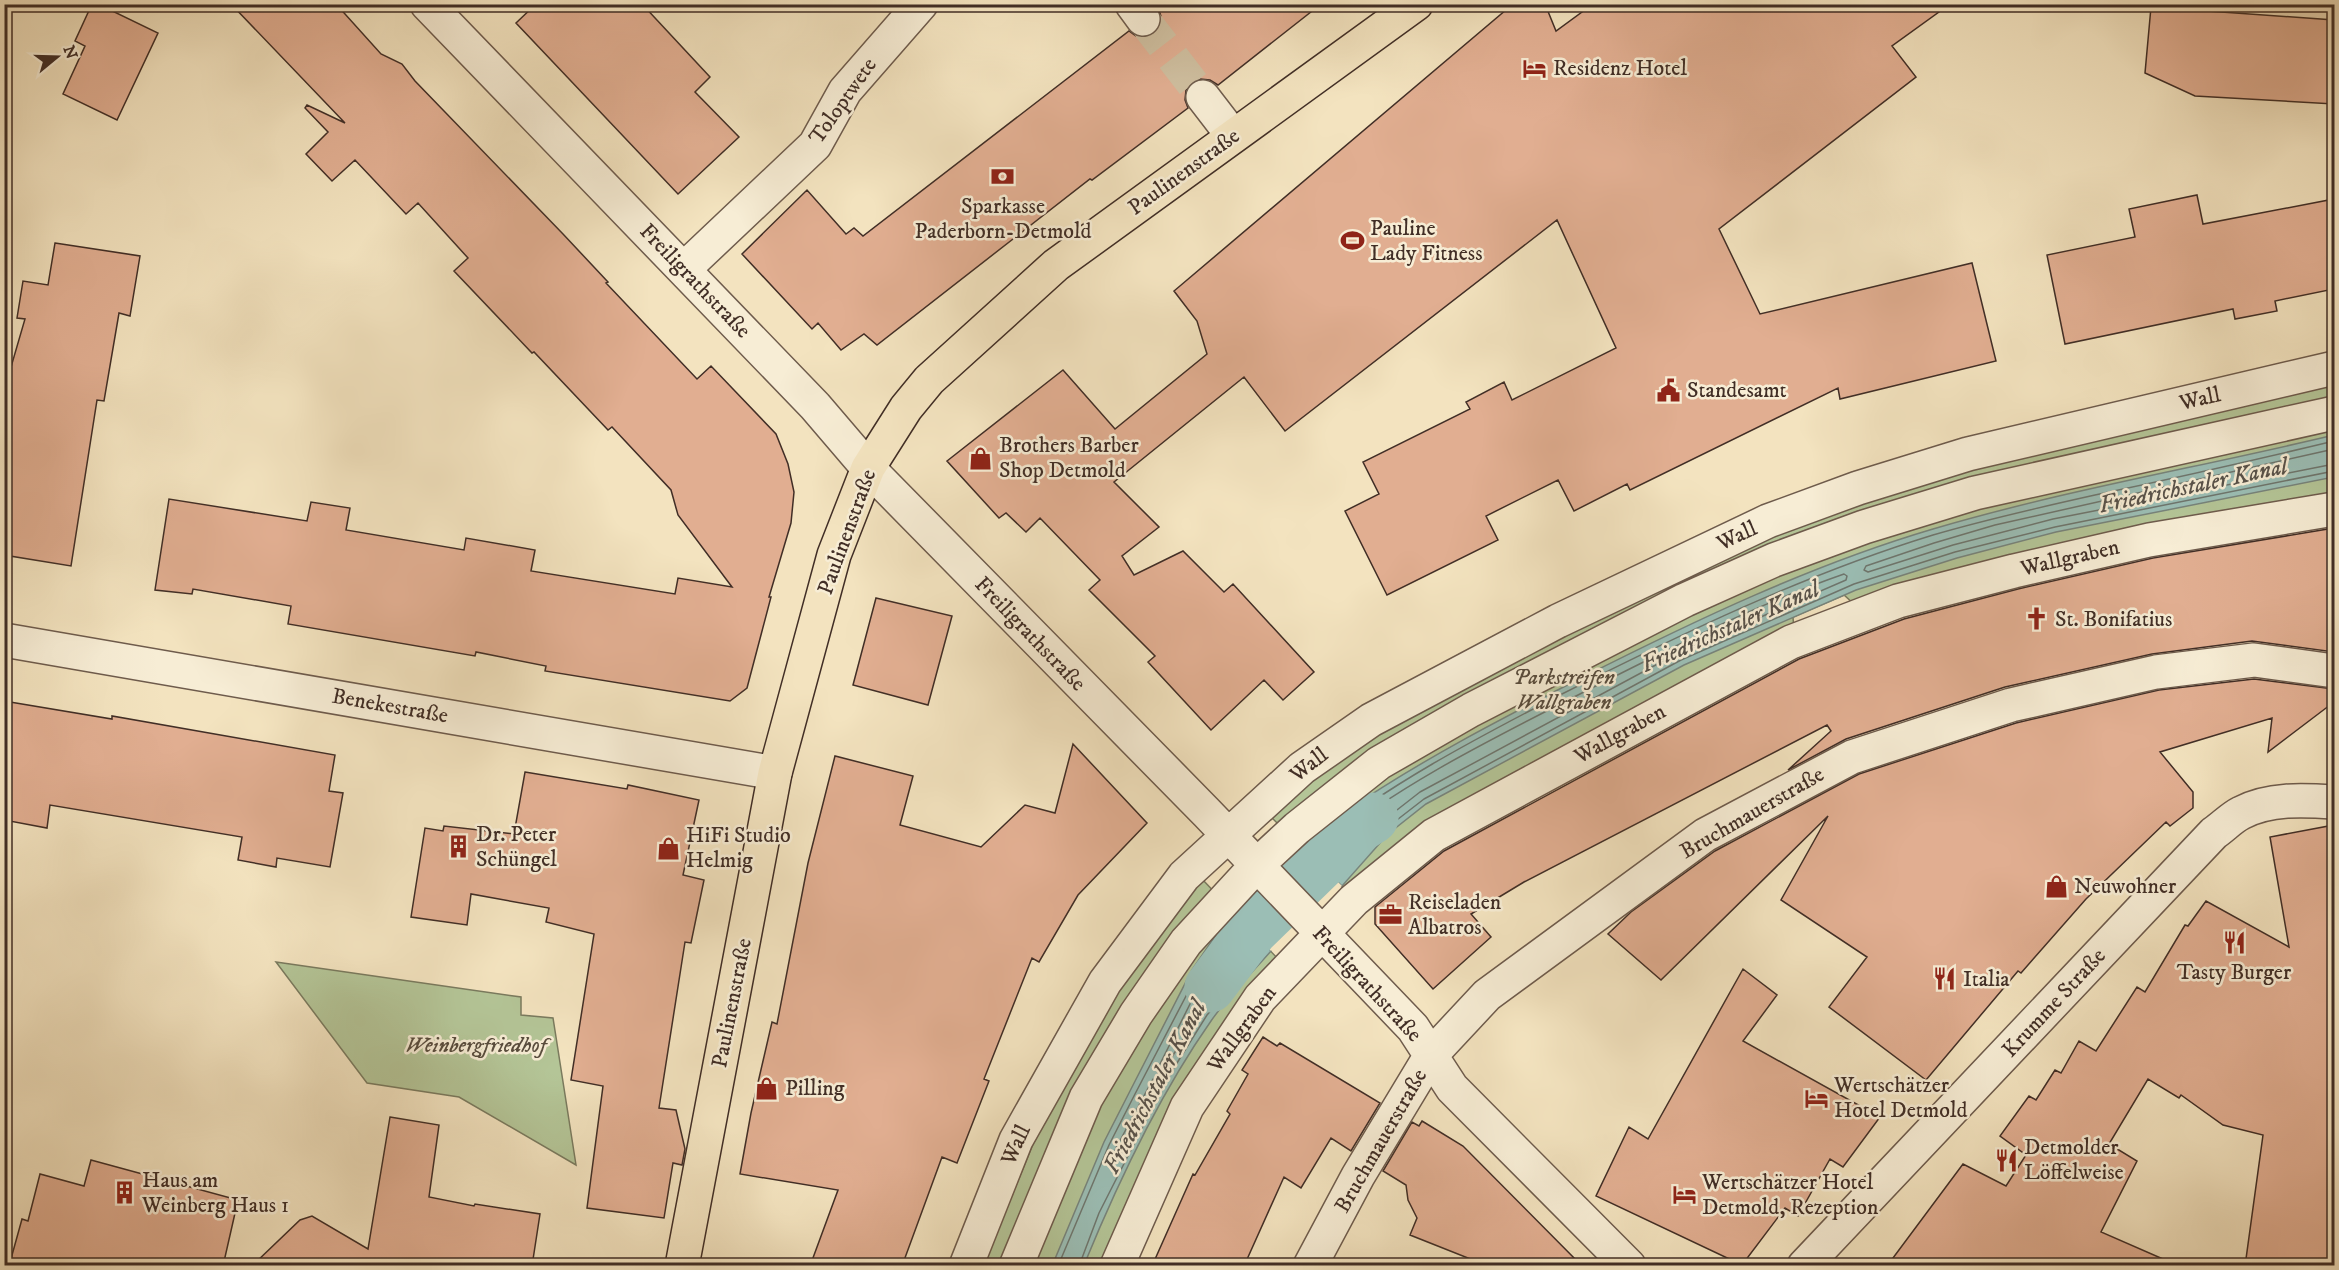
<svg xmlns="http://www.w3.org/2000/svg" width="2339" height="1270" viewBox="0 0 2339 1270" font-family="'IM FELL DW Pica',serif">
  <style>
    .green { fill: #b4c597; stroke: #7a7a5e; stroke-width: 1.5 }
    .water { fill: #9bbeb5; stroke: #77847c; stroke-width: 1.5 }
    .pier { fill: #f3e3bf }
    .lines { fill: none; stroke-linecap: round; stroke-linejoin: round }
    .shore { stroke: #6e766e; stroke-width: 1.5 }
    .canal { stroke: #9bbeb5; stroke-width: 51 }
    .building { fill: #e1ae91; stroke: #412e26; stroke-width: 1.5 }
    .minor-tunnel { stroke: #cfbfa0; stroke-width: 33; stroke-dasharray: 33 16; stroke-linecap: butt }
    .minor-casing { stroke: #6e5b4c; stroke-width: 36 }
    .major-casing { stroke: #412e26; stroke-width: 36 }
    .minor { stroke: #f7edd5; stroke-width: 33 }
    .major { stroke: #f3e3bf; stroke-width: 33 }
    .labels { text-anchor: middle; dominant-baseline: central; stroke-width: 5; stroke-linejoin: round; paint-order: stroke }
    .poi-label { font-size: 22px; fill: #412e26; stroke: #f7edd5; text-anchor: start }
    .street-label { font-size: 22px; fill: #412e26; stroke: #f7edd5 }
    .park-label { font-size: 22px; font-style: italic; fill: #584c3d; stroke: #f7edd5 }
    .water-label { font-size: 24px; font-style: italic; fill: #58524a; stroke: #f7edd5 }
  </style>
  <rect width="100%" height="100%" fill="#f3e3bf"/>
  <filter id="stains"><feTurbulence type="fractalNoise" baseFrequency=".00333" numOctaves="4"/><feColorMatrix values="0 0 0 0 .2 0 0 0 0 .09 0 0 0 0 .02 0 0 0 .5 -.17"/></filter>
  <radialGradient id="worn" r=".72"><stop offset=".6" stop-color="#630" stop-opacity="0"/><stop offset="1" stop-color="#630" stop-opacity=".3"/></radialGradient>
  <!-- green -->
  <path class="green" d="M2334 382V498L1856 606 1844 595 1793 617 1794 632 1346 891 1269 815 1373 734 1543 638 1754 540 1965 466Z
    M1202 879 1280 961 1103 1265 983 1266 1033 1144 1113 995Z
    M276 962 521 997V1015L553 1018 576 1165 459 1097 367 1083Z"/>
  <!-- water -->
  <path class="water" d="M2334 435V477L2056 532 1957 558 1856 590 1684 665 1426 804 1388 834 1342 886 1301 847C1316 835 1330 822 1345 812 1419 761 1501 719 1581 678 1694 621 1811 565 1933 529 2065 490 2201 467 2334 435Z
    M1233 910 1271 951C1251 974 1228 996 1211 1021 1159 1095 1118 1182 1084 1265L1052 1266 1104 1142 1130 1091 1192 970Z"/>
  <!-- pier -->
  <path class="pier" d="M1301 847 1321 865 1342 886 1339 888 1299 849Z
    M1235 908 1273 949 1271 951 1233 910Z"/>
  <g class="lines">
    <!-- shore -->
    <path class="shore" d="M2334 441C2255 460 2175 478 2095 495 2041 507 1987 519 1933 535 1803 575 1681 634 1560 695 1475 739 1387 785 1313 845L1312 848 1339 875 1342 876 1384 830 1424 799 1681 660 1854 584 1955 552 2055 527 2334 471
      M2334 449 1995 525 1934 543 1866 566 1864 570 1868 572 1953 545 2053 519 2334 464
      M1844 574 1847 576 1846 580 1678 653 1420 792 1379 824 1342 865 1339 864 1324 849V846C1400 784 1492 739 1578 695 1665 651 1752 606 1844 574Z
      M1232 934H1236L1251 950V953L1201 1010 1162 1073 1158 1074 1157 1070 1204 976Z
      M1153 1079 1156 1080V1083L1118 1160 1114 1161 1112 1158 1116 1148Z
      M1058 1266 1109 1145 1135 1094 1198 973 1231 922H1235L1261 950 1262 953 1207 1015 1167 1079 1099 1213 1079 1266"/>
    <!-- canal -->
    <path class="canal" d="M1210 987 1252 931 1359 827 1373 818"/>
  </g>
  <!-- building -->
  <path class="building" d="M92 4H98L158 33 117 120 63 94 85 46 75 41Z
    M231 4H336L381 54 402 64 415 81 563 234 608 282 606 283 697 379 711 366 776 434 788 464 794 492 791 523 769 597H771L747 688 730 701 545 671 546 666 476 652 475 656 288 624 291 606 193 589 192 594 155 590 169 499 307 521 311 502 350 508 346 530 464 550 466 538 535 550 531 571 675 594 678 578 732 587 678 515 671 490 612 427 608 430 534 352 532 353 454 271 468 258 418 203 406 214 355 160 332 181 306 154 328 132 305 108 307 105 345 123Z
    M536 4H642L710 77 695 92 739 137 678 194 516 23Z
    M1162 4H1321L1218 85 1210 80 1200 79 1192 82 1186 90 1185 100 1188 108 1092 180 1090 179 877 345 864 334 841 350 818 323 812 329 742 254 807 190 846 234 854 228 863 236 1129 31 1136 36 1144 38 1155 34 1160 26 1161 16 1158 8Z
    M1513 4H1545L1556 31 1593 4H1950L1892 46 1916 77 1719 229 1760 314 1972 263 1996 361 1840 399 1838 388 1630 490 1627 484 1574 511 1558 480 1486 516 1498 540 1387 595 1345 511 1379 494 1363 462 1470 409 1466 402 1504 382 1512 400 1616 348 1557 220 1285 431 1244 377 1114 482 1159 527 1122 556 1134 575 1183 551 1224 592 1233 584 1314 672 1283 700 1264 680 1211 730 1148 662 1155 656 1089 590 1100 580 1040 518 1026 532 1006 513 999 518 947 461 1063 370 1115 429 1207 354 1197 321 1174 291Z
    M2151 7 2334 20V104L2195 96 2145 73Z
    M2197 195 2203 224 2334 199V289L2275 301 2277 311 2235 319 2233 309 2065 344 2047 255 2135 237 2129 209Z
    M55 243 140 256 130 316 119 313 104 401 97 400 71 566 4 555V391L25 319 17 318 23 281 48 285Z
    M2334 528V652L2252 641 2152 654 2005 687 1846 739 1788 770 1831 731 1827 725 1524 882 1471 914 1491 937 1433 989 1375 924V907L1444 851 1799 659 1904 619 2018 589 2153 558Z
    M876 598 952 616 928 705 853 685Z
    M2254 679 2334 689V702L2268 752 2272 718 2160 752 2193 792V808L2170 826 2166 822 2086 899 2021 973 2018 971 1926 1080 1829 1007 1867 957 1781 900 1828 816 1661 980 1608 934 1631 912 1715 851 1859 774 2016 723 2159 690Z
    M4 701 112 719V716L335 755 329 791 343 793 330 867 277 858 276 867 238 860 242 837 50 805 47 828 4 820Z
    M1073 744 1147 823 1078 895 1039 962 1032 958 984 1079 989 1081 957 1163 942 1157 902 1266H810L838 1190 740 1174 751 1113 772 1022 777 1024 808 863 835 756 913 776 900 825 981 847 1025 805 1055 813Z
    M525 772 627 789 628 785 699 800 683 875 704 880 691 943 685 942 659 1108 676 1110 685 1149 682 1165 673 1163 664 1218 587 1208 603 1086 571 1080 594 934 546 922 549 908 471 894 467 925 411 917 425 828 443 831 444 826 514 834Z
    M2334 825V1266H2285L2246 1259 2263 1135 2223 1125 2181 1095 2179 1098 2148 1079 2109 1144 2137 1161 2101 1232 2179 1266H1887L1963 1164 2006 1186 2026 1155 2000 1136 2029 1096 2036 1100 2055 1070 2061 1073 2079 1041 2096 1051 2137 987 2145 992 2185 925 2188 926 2206 901 2289 947 2270 837Z
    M1743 969 1777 995 1743 1041 1880 1117 1843 1167 1830 1159 1798 1216 1785 1208 1742 1265 1596 1196 1629 1127 1648 1139Z
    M1263 1037 1277 1046 1280 1043 1380 1103 1351 1151 1331 1138 1301 1188 1284 1177 1244 1266H1152L1193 1174 1195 1175 1230 1114 1227 1111 1248 1074 1242 1070Z
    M390 1117 439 1125 429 1197 474 1206 475 1204 540 1214 532 1266H252L300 1220 312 1216 368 1249Z
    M1422 1121 1463 1146 1582 1266H1488L1410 1235 1417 1218 1408 1200 1406 1185 1383 1171 1412 1122 1419 1126Z
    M91 1160 238 1200 223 1266H9L22 1219 28 1221 40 1174 84 1186Z"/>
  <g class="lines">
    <!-- minor-tunnel -->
    <path class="minor-tunnel" d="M1143 19 1203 97"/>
    <defs>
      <path id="minor" d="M427 4 815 406 868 468 1207 813 1413 1028 1452 1088 1629 1266
        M1132 4 1143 19
        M1203 97 1233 136
        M684 269 815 145 845 91 921 4
        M4 640 775 773
        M966 1266 1016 1140 1105 982 1184 876 1302 768 1371 720 1558 621 1768 521 1858 488 1968 454 2334 368
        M1016 1266 1086 1098 1136 1014 1186 942 1257 865 1297 828 1379 763 1471 710 1685 600 1774 560 1864 527 1975 493 2334 413
        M1117 1266 1187 1107 1260 998 1354 900 1434 835 1791 642 1898 601 2014 571 2149 540 2334 509
        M1310 1266 1358 1176 1431 1055 1487 995 1705 835 1852 757 2011 705 2156 672 2254 660 2334 671
        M1804 1266 2214 833C2223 827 2231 818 2241 813 2269 798 2304 800 2334 802"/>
      <path id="major" d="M682 1266 775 773 834 555 868 468 906 408 929 380 1056 265 1416 4"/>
    </defs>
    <!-- minor casing -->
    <use href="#minor" class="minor-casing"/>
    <!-- major casing -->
    <use href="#major" class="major-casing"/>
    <!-- minor -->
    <use href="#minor" class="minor"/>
    <!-- major -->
    <use href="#major" class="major"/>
  </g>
  <!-- icons -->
  <defs>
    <symbol id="hotel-bare" viewBox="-9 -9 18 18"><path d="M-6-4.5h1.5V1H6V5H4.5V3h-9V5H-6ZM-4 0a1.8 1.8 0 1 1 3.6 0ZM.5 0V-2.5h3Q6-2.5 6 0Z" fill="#8f2418" stroke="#f7edd5" stroke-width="2.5" paint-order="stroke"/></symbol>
    <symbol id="bank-bare" viewBox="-9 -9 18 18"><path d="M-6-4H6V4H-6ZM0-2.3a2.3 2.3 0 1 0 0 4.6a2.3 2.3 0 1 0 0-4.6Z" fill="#8f2418" stroke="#f7edd5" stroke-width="2.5" paint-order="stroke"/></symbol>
    <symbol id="stadium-bare" viewBox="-9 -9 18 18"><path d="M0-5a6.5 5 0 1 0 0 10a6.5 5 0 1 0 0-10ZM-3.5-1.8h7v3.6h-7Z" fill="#8f2418" stroke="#f7edd5" stroke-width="2.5" paint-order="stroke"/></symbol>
    <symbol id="civic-bare" viewBox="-9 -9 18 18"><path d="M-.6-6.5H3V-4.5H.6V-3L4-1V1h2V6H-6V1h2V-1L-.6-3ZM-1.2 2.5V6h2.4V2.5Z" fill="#8f2418" stroke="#f7edd5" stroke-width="2.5" paint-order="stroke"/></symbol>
    <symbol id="shop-bare" viewBox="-9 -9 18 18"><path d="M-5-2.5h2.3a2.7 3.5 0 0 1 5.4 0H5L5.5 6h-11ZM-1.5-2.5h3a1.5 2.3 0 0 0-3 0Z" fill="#8f2418" stroke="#f7edd5" stroke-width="2.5" paint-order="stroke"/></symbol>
    <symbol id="church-bare" viewBox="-9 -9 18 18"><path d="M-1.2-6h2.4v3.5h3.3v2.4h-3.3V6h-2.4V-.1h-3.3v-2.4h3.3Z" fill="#8f2418" stroke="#f7edd5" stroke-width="2.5" paint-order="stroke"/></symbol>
    <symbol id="building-bare" viewBox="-9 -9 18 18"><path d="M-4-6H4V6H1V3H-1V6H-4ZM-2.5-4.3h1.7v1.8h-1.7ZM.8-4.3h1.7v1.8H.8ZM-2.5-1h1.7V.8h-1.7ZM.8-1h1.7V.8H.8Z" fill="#8f2418" stroke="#f7edd5" stroke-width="2.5" paint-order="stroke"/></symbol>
    <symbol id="office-bare" viewBox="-9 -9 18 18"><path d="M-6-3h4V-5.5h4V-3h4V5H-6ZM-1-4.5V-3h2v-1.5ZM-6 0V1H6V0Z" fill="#8f2418" stroke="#f7edd5" stroke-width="2.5" paint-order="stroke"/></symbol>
    <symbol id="restaurant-bare" viewBox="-9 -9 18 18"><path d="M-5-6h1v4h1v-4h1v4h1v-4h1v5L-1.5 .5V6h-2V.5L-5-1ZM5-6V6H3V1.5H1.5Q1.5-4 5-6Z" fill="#8f2418" stroke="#f7edd5" stroke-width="2.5" paint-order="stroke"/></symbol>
  </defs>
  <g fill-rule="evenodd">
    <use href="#hotel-bare" x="1518" y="52" width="33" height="33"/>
    <use href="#bank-bare" x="986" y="160" width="33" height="33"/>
    <use href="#stadium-bare" x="1336" y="224" width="33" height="33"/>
    <use href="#civic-bare" x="1652" y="374" width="33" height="33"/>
    <use href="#shop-bare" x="964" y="442" width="33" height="33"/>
    <use href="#church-bare" x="2020" y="602" width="33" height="33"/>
    <use href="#building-bare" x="442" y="830" width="33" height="33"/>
    <use href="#shop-bare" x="652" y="832" width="33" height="33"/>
    <use href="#shop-bare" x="2040" y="870" width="33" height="33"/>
    <use href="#office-bare" x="1374" y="898" width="33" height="33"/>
    <use href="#restaurant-bare" x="2218" y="926" width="33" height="33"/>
    <use href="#restaurant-bare" x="1928" y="962" width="33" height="33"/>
    <use href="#shop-bare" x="750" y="1072" width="33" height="33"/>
    <use href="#hotel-bare" x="1800" y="1082" width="33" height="33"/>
    <use href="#restaurant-bare" x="1990" y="1144" width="33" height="33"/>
    <use href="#building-bare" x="108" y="1176" width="33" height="33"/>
    <use href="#hotel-bare" x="1668" y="1178" width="33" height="33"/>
  </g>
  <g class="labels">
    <!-- poi labels -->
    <g class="poi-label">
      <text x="1553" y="68">Residenz Hotel</text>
      <text x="1003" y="206" text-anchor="middle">Sparkasse<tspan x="1003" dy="25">Paderborn-Detmold</tspan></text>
      <text x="1370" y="228">Pauline<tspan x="1370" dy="25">Lady Fitness</tspan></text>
      <text x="1687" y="390">Standesamt</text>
      <text x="999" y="445">Brothers Barber<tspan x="999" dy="25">Shop Detmold</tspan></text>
      <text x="2055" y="619">St. Bonifatius</text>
      <text x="476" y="834">Dr. Peter<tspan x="476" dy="25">Schüngel</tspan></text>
      <text x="686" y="835">HiFi Studio<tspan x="686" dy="25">Helmig</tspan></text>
      <text x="2074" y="886">Neuwohner</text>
      <text x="1408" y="902">Reiseladen<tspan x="1408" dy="25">Albatros</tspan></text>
      <text x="2234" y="972" text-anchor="middle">Tasty Burger</text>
      <text x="1963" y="979">Italia</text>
      <text x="1834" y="1085">Wertschätzer<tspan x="1834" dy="25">Hotel Detmold</tspan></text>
      <text x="785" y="1088">Pilling</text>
      <text x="2024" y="1147">Detmolder<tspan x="2024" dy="25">Löffelweise</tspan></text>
      <text x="142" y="1180">Haus am<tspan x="142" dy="25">Weinberg Haus 1</tspan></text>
      <text x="1702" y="1182">Wertschätzer Hotel<tspan x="1702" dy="25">Detmold, Rezeption</tspan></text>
    </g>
    <!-- street labels -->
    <g class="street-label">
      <text transform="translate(843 101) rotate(-55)">Toloptwete</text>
      <text transform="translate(1184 172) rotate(-36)">Paulinenstraße</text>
      <text transform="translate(695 281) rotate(46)">Freiligrathstraße</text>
      <text transform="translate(2200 399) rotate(-13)">Wall</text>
      <text transform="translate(847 532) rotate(-70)">Paulinenstraße</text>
      <text transform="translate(1737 536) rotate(-25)">Wall</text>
      <text transform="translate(2070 558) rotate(-13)">Wallgraben</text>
      <text transform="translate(1030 634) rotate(46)">Freiligrathstraße</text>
      <text transform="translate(390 706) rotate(10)">Benekestraße</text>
      <text transform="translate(1620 734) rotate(-29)">Wallgraben</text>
      <text transform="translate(1309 765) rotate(-38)">Wall</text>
      <text transform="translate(1752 813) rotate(-30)">Bruchmauerstraße</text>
      <text transform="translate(1367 984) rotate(47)">Freiligrathstraße</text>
      <text transform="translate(732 1003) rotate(-79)">Paulinenstraße</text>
      <text transform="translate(2054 1003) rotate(-47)">Krumme Straße</text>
      <text transform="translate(1242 1029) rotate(-54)">Wallgraben</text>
      <text transform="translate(1381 1141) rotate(-60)">Bruchmauerstraße</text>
      <text transform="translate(1016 1145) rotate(-65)">Wall</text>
    </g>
    <!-- park labels -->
    <g class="park-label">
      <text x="1564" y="677">Parkstreifen<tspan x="1564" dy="25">Wallgraben</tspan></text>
      <text x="476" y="1045">Weinbergfriedhof</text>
    </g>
    <!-- water labels -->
    <g class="water-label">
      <text transform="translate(2193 486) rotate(-12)">Friedrichstaler Kanal</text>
      <text transform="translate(1730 627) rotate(-24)">Friedrichstaler Kanal</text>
      <text transform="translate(1155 1087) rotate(-62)">Friedrichstaler Kanal</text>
    </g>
  </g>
  <!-- margin -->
  <rect width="2339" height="1270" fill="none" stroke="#f3e3bf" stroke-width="24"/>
  <rect x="6" y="6" width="2327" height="1258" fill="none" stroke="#412e26" stroke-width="3"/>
  <rect x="12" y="12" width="2315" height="1246" fill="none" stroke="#412e26" stroke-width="1.5"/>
  <!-- north arrow -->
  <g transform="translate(57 57) rotate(71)" stroke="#f7edd5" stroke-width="4.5" paint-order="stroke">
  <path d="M0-4.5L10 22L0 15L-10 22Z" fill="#412e26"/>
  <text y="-9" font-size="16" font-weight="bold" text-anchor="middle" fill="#412e26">N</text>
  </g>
  <rect width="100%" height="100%" filter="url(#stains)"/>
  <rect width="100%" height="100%" fill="url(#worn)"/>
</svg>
